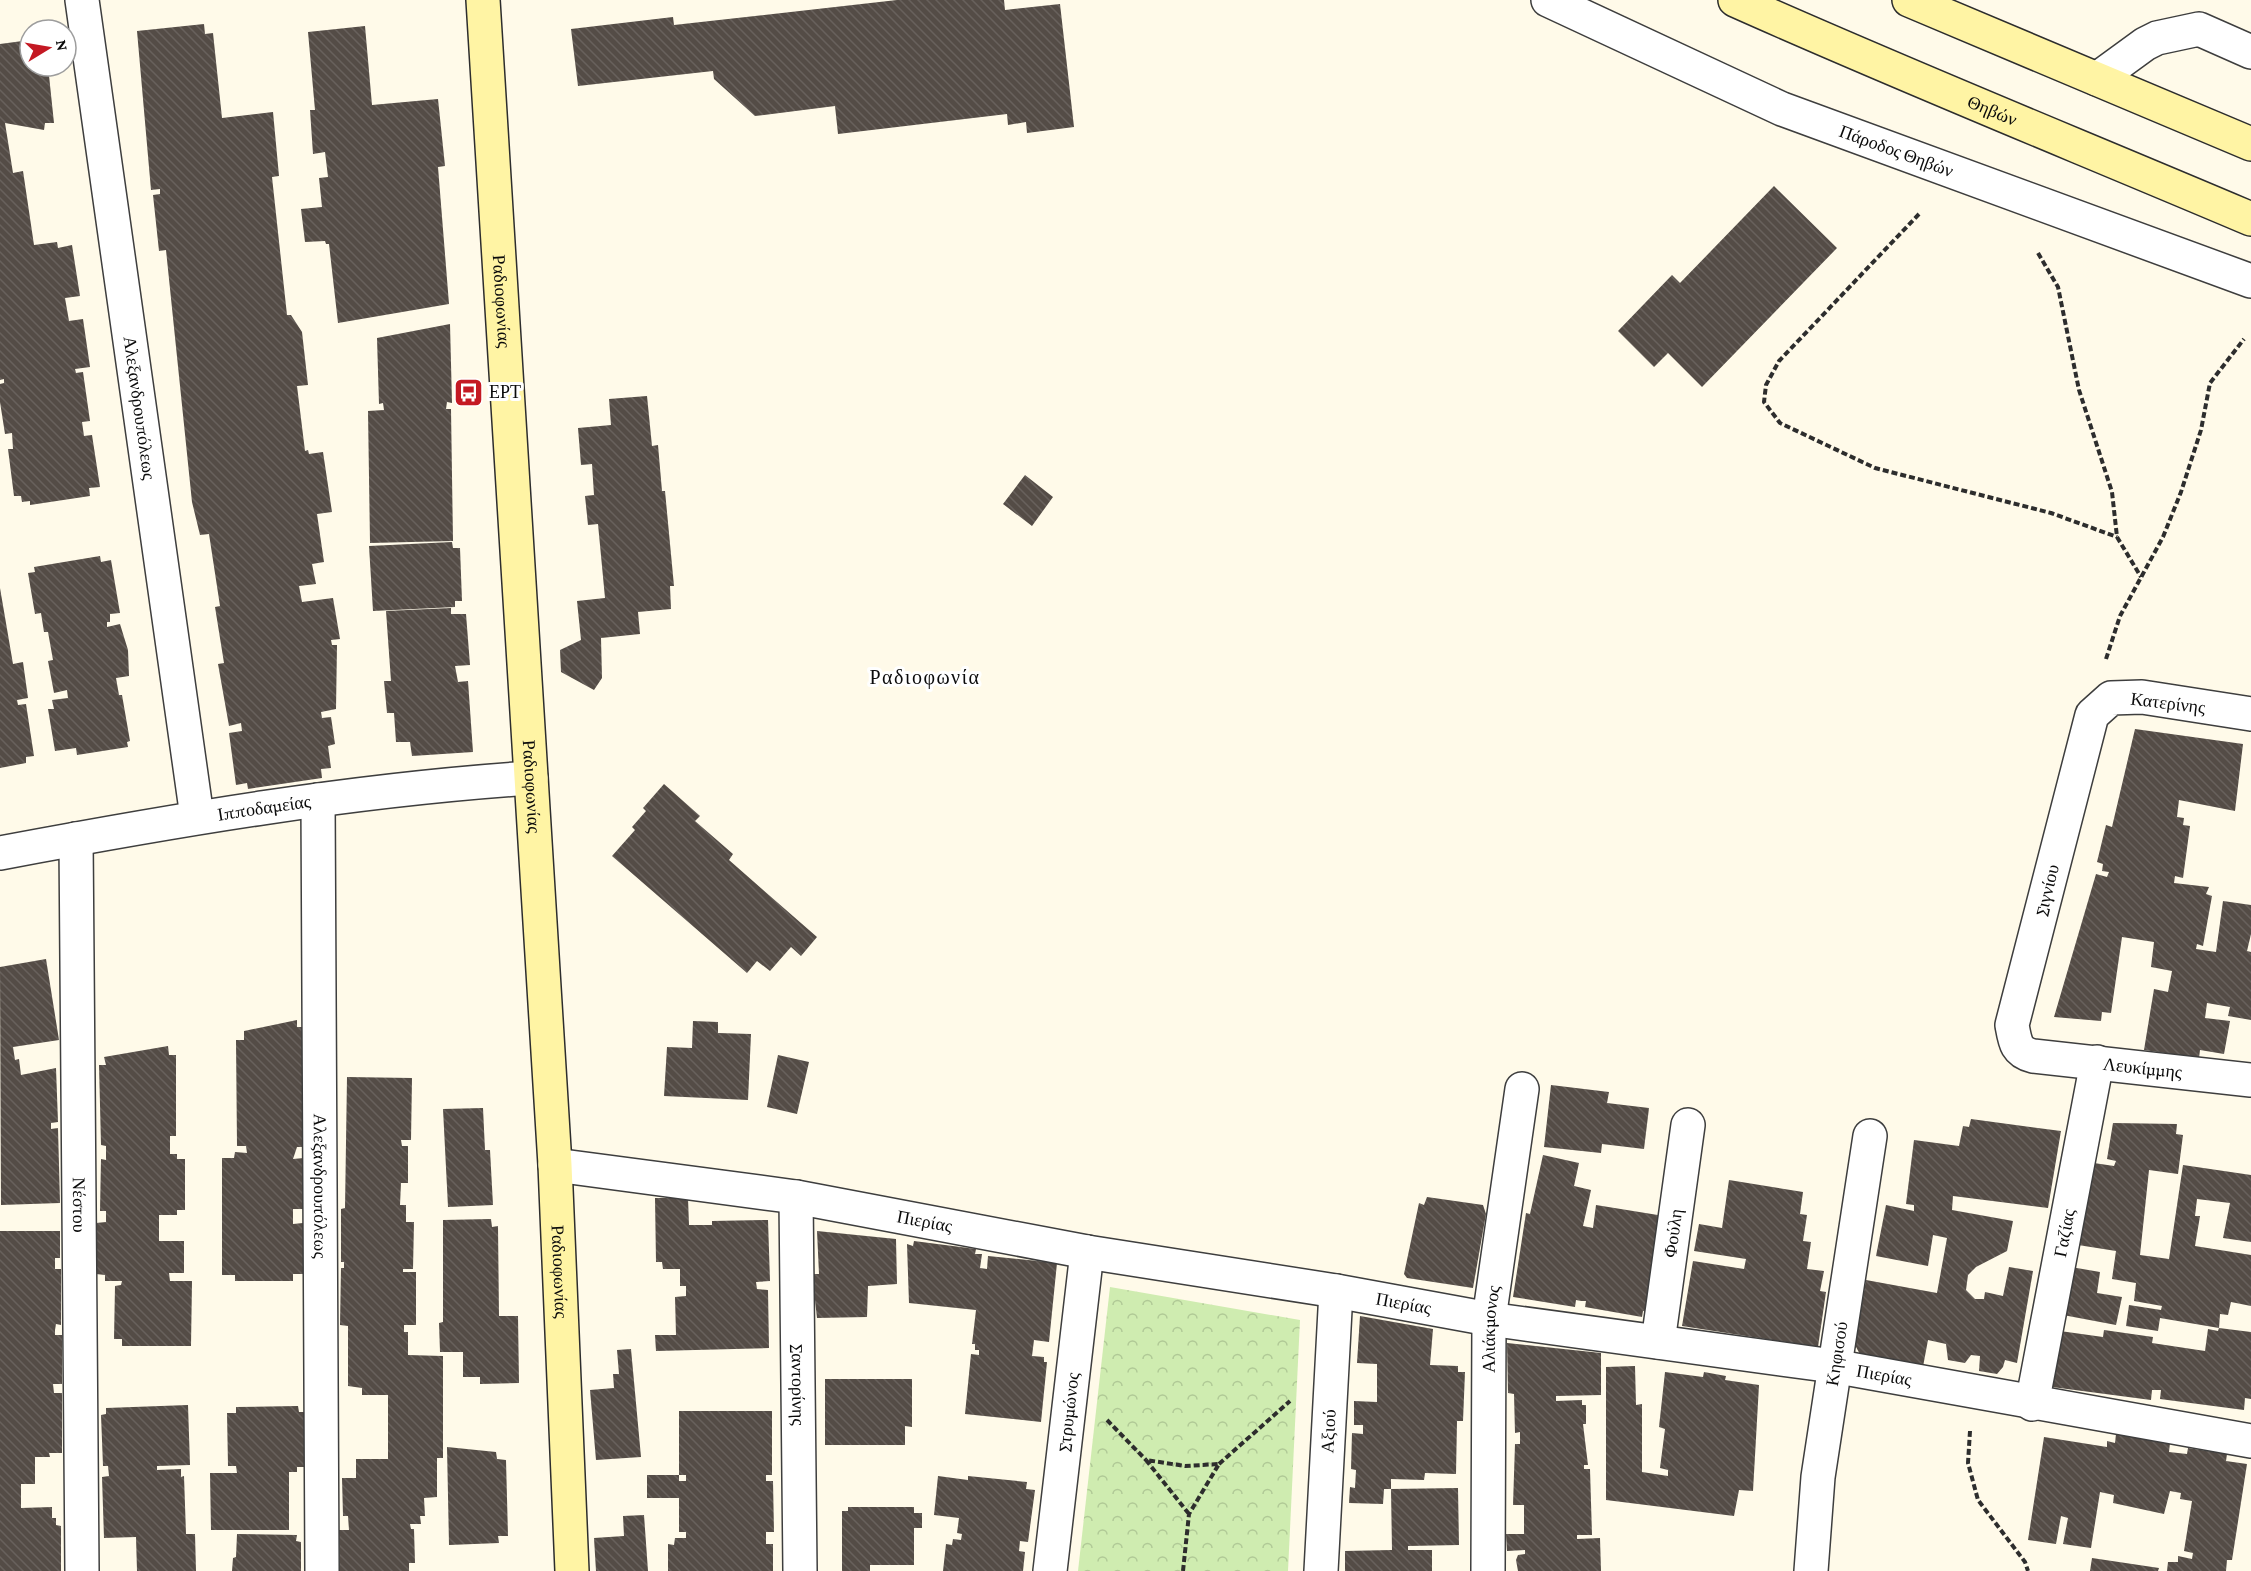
<svg xmlns="http://www.w3.org/2000/svg" width="2251" height="1571" viewBox="0 0 2251 1571" font-family="'Crimson Pro',serif">
  <style>
    .park { fill: url(#park-crowns) }
    .building { fill: url(#building-back-hatch) }
    .lines { fill: none; stroke-linecap: round; stroke-linejoin: round }
    .street-casing { stroke: #3e3e3e; stroke-width: 36 }
    .secondary-casing { stroke: #2d2d2d; stroke-width: 36 }
    .path { stroke: #2d2d2d; stroke-width: 4; stroke-dasharray: 6 3; stroke-linecap: butt }
    .street { stroke: #fff; stroke-width: 33 }
    .secondary { stroke: #fff4a4; stroke-width: 33 }
    .labels { text-anchor: middle; dominant-baseline: central; stroke-width: 6; stroke-linejoin: round; paint-order: stroke }
    .street-label { font-size: 18px; fill: #0b0b0b; stroke: #fff }
    .poi-label { font-size: 18px; fill: #0b0b0b; stroke: #fff; text-anchor: start }
    .neighbourhood-label { font-size: 20px; letter-spacing: 1.5px; fill: #0b0b0b; stroke: #fff }
  </style>
  <defs>
    <pattern id="park-crowns" width="20" height="18" patternUnits="userSpaceOnUse" patternTransform="scale(1.5)"><rect width="20" height="18" fill="#cfecb0"/><path d="M2 6a3 3 0 1 1 6 0M12 15a3 3 0 1 1 6 0" fill="none" stroke="#b0c996"/></pattern>
    <pattern id="building-back-hatch" width="6" height="6" patternUnits="userSpaceOnUse" patternTransform="scale(1.5)"><rect width="6" height="6" fill="#544c46"/><path d="M-1 5l2 2M0 0l6 6M5-1l2 2" fill="none" stroke="#68615c"/></pattern>
  </defs>
  <rect width="100%" height="100%" fill="#fffae9"/>
  <!-- park -->
  <path class="park" d="M1110 1287 1300 1320 1288 1571H1078Z"/>
  <!-- building -->
  <path class="building" d="M897 0H1004L1005 10 1060 4 1074 127 1027 133 1026 122 1008 125 1007 114 838 134 835 106 755 116 714 79 713 71 578 86 571 29 673 17 674 25Z
    M204 24 205 34 213 33 222 118 273 112 279 176 272 177 287 315H291L302 332 308 385 297 386 305 451 308 450 309 454 323 452 332 512 317 514 324 562 312 564 316 584 299 586 302 602 333 598 340 639 331 640 332 645H337L336 709 321 712 322 718 331 717 335 744 328 746 331 768 321 769 322 778 248 789 247 783 236 785 229 733 242 731 241 723 229 726 218 664 224 663 215 607 220 606 209 534 200 535 192 502 166 250 159 251 153 195 160 194V189L151 190 137 31Z
    M365 26 372 105 438 99 445 166 438 167 449 304 338 323 329 244H326L325 241 305 242 301 209 322 207 319 178 328 177 325 152 313 154 310 110H315L308 32Z
    M30 40V66H48L54 123H45L44 130 5 123 13 173 23 171 34 245 57 242 58 248 72 245 80 296 65 298 69 321 83 319 90 367 75 369 76 373 83 372 90 421 82 422 84 436 92 435 100 487 89 488 90 496 30 505V501L22 502 21 496H14L8 449H13L12 433 5 434 0 402V384L4 383V379L0 380V44Z
    M1774 186 1837 248 1702 387 1668 353 1654 367 1618 331 1672 275 1680 283Z
    M450 324 452 403 447 402 446 409H451L453 541 370 543 368 411 384 410 383 403 379 404 377 338Z
    M647 396 652 446 658 445 662 491H665L674 586H670L671 609 638 612 640 634 601 638 602 678 594 690 561 672 560 650 581 640 577 601 605 598 598 524 588 525 585 496 594 495 592 464 581 465 578 428 611 425 609 399Z
    M1025 475 1053 497 1032 526 1003 504Z
    M452 542 453 548H460L462 601H455V607L373 611 369 546Z
    M100 556 101 562 111 560 120 613 110 614V622H107V627L120 624 128 650 129 676 116 678 119 695H122L130 741 127 742 128 747 77 755 76 748 55 751 48 709H54L52 700 68 698 67 690 54 693 48 661 53 660 48 632H44L41 613 35 614 28 573 35 572 34 567Z
    M0 588 13 664 23 662 28 698 17 700 18 705 26 704 34 756 26 757V763L0 768Z
    M451 608V614H466L470 665 455 666 458 682 468 681 473 752 412 756 410 742H396L394 713H387L384 681H391L386 611Z
    M2135 729 2243 744 2235 811 2179 800 2177 817 2184 818 2183 825 2190 826 2183 878 2175 876 2174 883 2209 887 2206 894 2212 896 2203 946 2197 944 2196 949 2216 952 2223 901 2251 905V934L2247 951 2251 952V1020L2228 1016 2230 1007 2207 1003 2205 1018 2230 1021 2224 1054 2200 1050 2199 1058 2144 1050 2154 989 2168 992 2172 971 2151 967 2154 942 2122 937 2111 1013 2102 1012 2101 1021 2054 1017 2096 874 2107 877 2109 872 2102 871 2103 864 2097 862 2106 825 2112 827Z
    M664 784 700 816 695 821 733 854 729 860 817 937 801 956 791 947 770 971 757 961 747 973 612 856 635 830 632 827 646 811 643 808Z
    M46 959 59 1040 13 1047 15 1060 19 1059 21 1075 56 1068 58 1122 51 1123V1129L58 1128 60 1203 1 1205 0 967Z
    M297 1020V1027H304L305 1147H297L293 1159 304 1158V1209H293V1224L303 1223 304 1274H293V1281H235V1275H222V1158H234L235 1152 247 1153 246 1146H237L236 1040H244V1031Z
    M693 1021 718 1022V1033L751 1034 748 1100 664 1096 667 1047 692 1048Z
    M168 1046 169 1055H176V1136H170V1154H177V1159H185V1210H177V1215H159V1241H184V1273H169L170 1281H192L191 1346H122V1339H114L115 1286 121 1285 122 1281H105V1275L96 1274V1223L106 1222V1211H100L101 1159 106 1160V1146L101 1145 99 1065H106L104 1057Z
    M778 1055 809 1062 797 1114 767 1107Z
    M347 1077 412 1078 411 1140H401L402 1146H408V1183H401L400 1205H406V1222H414L413 1269H403V1272H416V1325H404V1332H408V1355L443 1356V1458H437V1497L424 1498 425 1516H420L421 1524H410L411 1529H414L415 1563H409V1571H340L339 1530H349L348 1516H343L342 1478H356V1459H388V1395H362V1388L348 1386V1326L340 1325 341 1268H344V1262H341V1209L345 1208Z
    M1551 1085 1609 1092 1607 1103 1649 1108 1644 1149 1602 1144 1601 1153 1544 1147Z
    M483 1108 485 1150H490L493 1205 448 1207 443 1109Z
    M1971 1119 2061 1131 2048 1208 1953 1196 1952 1210 2013 1221 2007 1251 1976 1267 1968 1275 1966 1290 1975 1299H1984L1985 1292 2003 1296 2009 1267 2033 1271 2017 1363 2005 1360 2003 1367 1997 1374 1979 1371 1980 1356 1971 1355 1965 1363 1948 1360 1946 1344 1928 1340 1922 1372 1863 1360 1855 1345 1866 1280 1937 1293 1947 1238 1933 1235 1928 1266 1876 1256 1886 1205 1914 1211V1205L1906 1204 1914 1140 1959 1146 1963 1126 1969 1127Z
    M2113 1123 2177 1124 2176 1134 2183 1135 2178 1174 2149 1170 2140 1255 2169 1259 2183 1165 2251 1175V1242L2223 1238 2230 1203 2197 1199 2195 1216H2200L2195 1246 2251 1255V1306L2231 1302 2228 1315 2220 1314 2219 1328 2160 1318 2158 1331 2126 1326 2129 1305 2161 1310 2162 1306 2134 1301 2136 1283 2112 1279 2116 1251 2078 1245 2089 1169 2094 1170V1163L2114 1166 2116 1161 2107 1159Z
    M1543 1155 1579 1163 1574 1186 1591 1190 1583 1226 1593 1228 1596 1205 1664 1216 1649 1312 1643 1311 1642 1317 1585 1307 1586 1301H1581L1576 1300 1575 1307 1513 1297 1526 1213 1530 1214Z
    M1729 1180 1803 1192 1800 1214 1807 1215 1803 1241 1811 1242 1807 1269 1824 1271 1820 1291 1826 1292 1818 1347 1682 1326 1693 1261 1744 1269 1746 1259 1694 1251 1699 1224 1722 1228Z
    M1427 1197 1483 1205 1486 1214 1473 1288 1407 1278 1404 1274 1419 1203 1424 1205Z
    M655 1198H688L689 1225H712V1221L768 1220 770 1281 756 1282 757 1289 768 1290 769 1348 656 1351 655 1335H676L675 1297 686 1296V1286H680V1269H663L662 1262H656Z
    M491 1219 492 1227 498 1226 499 1316H518L519 1383 480 1384V1377H463V1352H440L439 1323 443 1322V1220Z
    M0 1231H60V1258H55V1269H61V1325L56 1324 55 1330V1335H62V1384H53L54 1393H62V1453H49L50 1457H35V1484H21V1508L52 1507V1518H56V1525L61 1526V1571H0Z
    M817 1231 896 1239 897 1284 868 1286 867 1317 817 1318 812 1274H819Z
    M914 1241 976 1249 975 1254H982L980 1268 987 1269 988 1256 1057 1263 1049 1342 1034 1340 1032 1356 1044 1357V1362H1047L1041 1422 965 1414 971 1354 979 1355V1350H975V1344H972L976 1310 909 1303 907 1244 913 1246Z
    M2071 1267 2100 1272 2097 1293 2122 1297 2116 1325 2063 1315Z
    M1360 1316 1433 1329 1430 1365 1458 1366V1372H1465L1463 1421H1457L1456 1474 1425 1473 1424 1480 1391 1479V1489H1384L1383 1504 1349 1503 1350 1487 1355 1488 1356 1470 1351 1469 1352 1433 1363 1434V1425H1354V1401L1377 1402V1364L1357 1363Z
    M2219 1328 2251 1332V1399L2245 1398 2244 1410 2160 1399 2161 1390H2152L2151 1400 2052 1387 2060 1331 2103 1337 2104 1330 2153 1337 2152 1343 2205 1351 2208 1329 2218 1331Z
    M1507 1343 1601 1353V1395L1556 1396V1401L1582 1400V1405H1586V1424H1583L1588 1465H1584V1469H1590L1592 1535H1577V1539L1600 1538 1601 1571H1518L1516 1560 1518 1555 1525 1554V1550L1507 1551 1506 1534H1524V1505H1513L1515 1444H1520V1432L1515 1433 1514 1394 1508 1393Z
    M631 1349 641 1457 596 1460 590 1390 614 1388 613 1374H619L617 1350Z
    M1635 1366 1636 1405 1642 1404V1472L1668 1476V1470L1660 1468 1665 1429 1659 1427 1665 1372 1703 1377 1704 1372 1726 1376 1725 1380 1759 1385 1753 1491 1739 1490 1734 1516 1606 1500V1367Z
    M825 1379H912V1427L905 1426V1445H825Z
    M188 1405 190 1465 157 1466V1470L181 1469V1477L184 1476 186 1534H195L196 1571H137L136 1537 104 1538 102 1477 109 1476 108 1466H103L101 1415 106 1414V1408Z
    M298 1406 299 1412H304L305 1467H297V1472H289V1530H211L210 1473H237L236 1466H228L227 1413H236V1407Z
    M679 1411H772V1475H766V1481H773L774 1532H766V1544H773V1571H668V1544L674 1545 675 1538H686V1532H679V1498H647V1475H679V1481H686V1475H679Z
    M2116 1434 2170 1443 2169 1452 2187 1454 2188 1448 2227 1454 2226 1461 2247 1464 2232 1560H2227L2226 1571H2167L2168 1562H2178V1556L2192 1559 2193 1553 2184 1551 2192 1501 2180 1499 2181 1493 2170 1491 2164 1514 2113 1503 2114 1495 2100 1492 2091 1548 2063 1544 2068 1518 2061 1516 2056 1544 2028 1540 2044 1437 2107 1447V1441L2115 1443Z
    M447 1447 496 1452 497 1459 506 1460 508 1536H498L499 1543 449 1545Z
    M938 1476 968 1480V1476L1027 1482 1026 1489 1035 1490 1028 1542 1020 1541 1019 1551 1025 1552 1023 1571H943L946 1544 952 1545 953 1539 961 1540 962 1534 957 1533 959 1518 934 1515Z
    M1458 1488 1459 1545 1408 1546V1550H1432V1571H1345V1551L1392 1550 1391 1489Z
    M848 1507H914V1513H922V1528H914V1565H870V1571H842V1511H848Z
    M644 1515 648 1571H596L594 1538 624 1536 623 1516Z
    M237 1534 297 1535 296 1541 301 1542V1571H232L233 1558 236 1557Z
    M2092 1558 2159 1568 2158 1571H2090Z"/>
  <g class="lines">
    <defs>
      <g id="street">
        <path id="s1" d="M82 0 197 817"/>
        <path id="s2" d="M1548 0 1782 109 2251 281"/>
        <path d="M2097 79 2145 44 2157 38 2199 29 2251 52"/>
        <path id="s3" d="M2251 714 2142 697 2111 698 2092 715 2012 1025C2015 1042 2016 1052 2033 1056L2251 1080"/>
        <path id="s4" d="M318 800 322 1571"/>
        <path id="s5" d="M76 839 82 1571"/>
        <path id="s6" d="M0 853C176 820 352 790 531 778"/>
        <path id="s7" d="M555 1165 796 1197 1087 1252 1336 1291 1489 1319 1833 1366 2251 1441"/>
        <path id="s8" d="M796 1197 800 1571"/>
        <path id="s9" d="M1658 1342 1688 1125"/>
        <path id="s10" d="M2032 1404 2097 1062"/>
        <path id="s11" d="M1050 1571 1087 1252"/>
        <path id="s12" d="M1321 1571 1336 1291"/>
        <path id="s13" d="M1488 1571 1489 1319 1522 1089"/>
        <path id="s14" d="M1811 1571 1818 1477 1870 1136"/>
      </g>
      <g id="secondary">
        <path id="s15" d="M483 0 555 1165 572 1571"/>
        <path id="s16" d="M1735 0C1905 76 2079 146 2251 219"/>
        <path d="M1909 0 2251 144"/>
      </g>
    </defs>
    <!-- street casing -->
    <use href="#street" class="street-casing"/>
    <!-- secondary casing -->
    <use href="#secondary" class="secondary-casing"/>
    <!-- path -->
    <path class="path" d="M1919 214 1779 361 1766 385 1764 402 1780 423 1875 468 2051 513 2117 537
      M2038 253 2058 287 2079 390 2112 492 2117 537 2141 577
      M2106 659 2120 616 2163 537 2181 492 2201 430 2210 383 2244 339
      M1107 1420 1146 1460
      M1970 1431 1968 1463 1978 1500 2025 1562 2028 1571
      M1219 1464 1290 1401
      M1183 1571 1189 1514 1219 1464 1185 1466 1146 1460 1189 1514"/>
    <!-- street -->
    <use href="#street" class="street"/>
    <!-- secondary -->
    <use href="#secondary" class="secondary"/>
  </g>
  <!-- icons -->
  <defs>
    <symbol id="bus-square" viewBox="-11 -11 22 22"><rect x="-9" y="-9" width="18" height="18" rx="4" fill="#c41923" stroke="#fff"/><path d="M-5-6H5V4H4V6H2V4H-2V6H-4V4H-5ZM-3.5-4V0h7V-4ZM-3.5 1.2v1.5H-2V1.2ZM2 1.2v1.5H3.5V1.2Z" fill="#fff"/></symbol>
  </defs>
  <g fill-rule="evenodd">
    <use href="#bus-square" x="452" y="376" width="33" height="33"/>
  </g>
  <g class="labels">
    <!-- street labels -->
    <g class="street-label">
      <text stroke="none"><textPath href="#s16" startOffset="280">Θηβών</textPath></text>
      <text stroke="none"><textPath href="#s2" startOffset="380">Πάροδος Θηβών</textPath></text>
      <text stroke="none"><textPath href="#s15" startOffset="302">Ραδιοφωνίας</textPath></text>
      <text stroke="none"><textPath href="#s1" startOffset="412">Αλεξανδρουπόλεως</textPath></text>
      <text transform="translate(2168 703) rotate(7)">Κατερίνης</text>
      <text stroke="none"><textPath href="#s15" startOffset="788">Ραδιοφωνίας</textPath></text>
      <text stroke="none"><textPath href="#s6" startOffset="268">Ιπποδαμείας</textPath></text>
      <text transform="translate(2047 890) rotate(-76)">Σιγνίου</text>
      <text stroke="none"><textPath href="#s3" startOffset="638">Λευκίμμης</textPath></text>
      <text stroke="none"><textPath href="#s4" startOffset="386">Αλεξανδρουπόλεως</textPath></text>
      <text stroke="none"><textPath href="#s5" startOffset="366">Νέστου</textPath></text>
      <text stroke="none"><textPath href="#s7" startOffset="374">Πιερίας</textPath></text>
      <text stroke="none"><textPath href="#s10" startOffset="174">Γαζίας</textPath></text>
      <text stroke="none"><textPath href="#s9" startOffset="110">Φούλη</textPath></text>
      <text stroke="none"><textPath href="#s15" startOffset="1274">Ραδιοφωνίας</textPath></text>
      <text stroke="none"><textPath href="#s7" startOffset="860">Πιερίας</textPath></text>
      <text stroke="none"><textPath href="#s13" startOffset="242">Αλιάκμονος</textPath></text>
      <text stroke="none"><textPath href="#s14" startOffset="219">Κηφισού</textPath></text>
      <text stroke="none"><textPath href="#s7" startOffset="1346">Πιερίας</textPath></text>
      <text stroke="none"><textPath href="#s8" startOffset="188">Σαντορίνης</textPath></text>
      <text stroke="none"><textPath href="#s11" startOffset="160">Στρυμώνος</textPath></text>
      <text stroke="none"><textPath href="#s12" startOffset="140">Αξιού</textPath></text>
    </g>
    <!-- poi labels -->
    <g class="poi-label">
      <text x="489" y="392">ΕΡΤ</text>
    </g>
    <!-- neighbourhood labels -->
    <g class="neighbourhood-label">
      <text x="925" y="677">Ραδιοφωνία</text>
    </g>
  </g>
  <!-- north arrow -->
  <g transform="translate(48 48) rotate(79)"><circle r="28" fill="#ffffff" stroke="#9d9d9d" stroke-width="1.5"/>
  <path d="M0-4.5L10 22L0 15L-10 22Z" fill="#c41923"/>
  <text y="-9" font-size="16" font-weight="bold" text-anchor="middle" fill="#0b0b0b">N</text>
  </g>
</svg>
